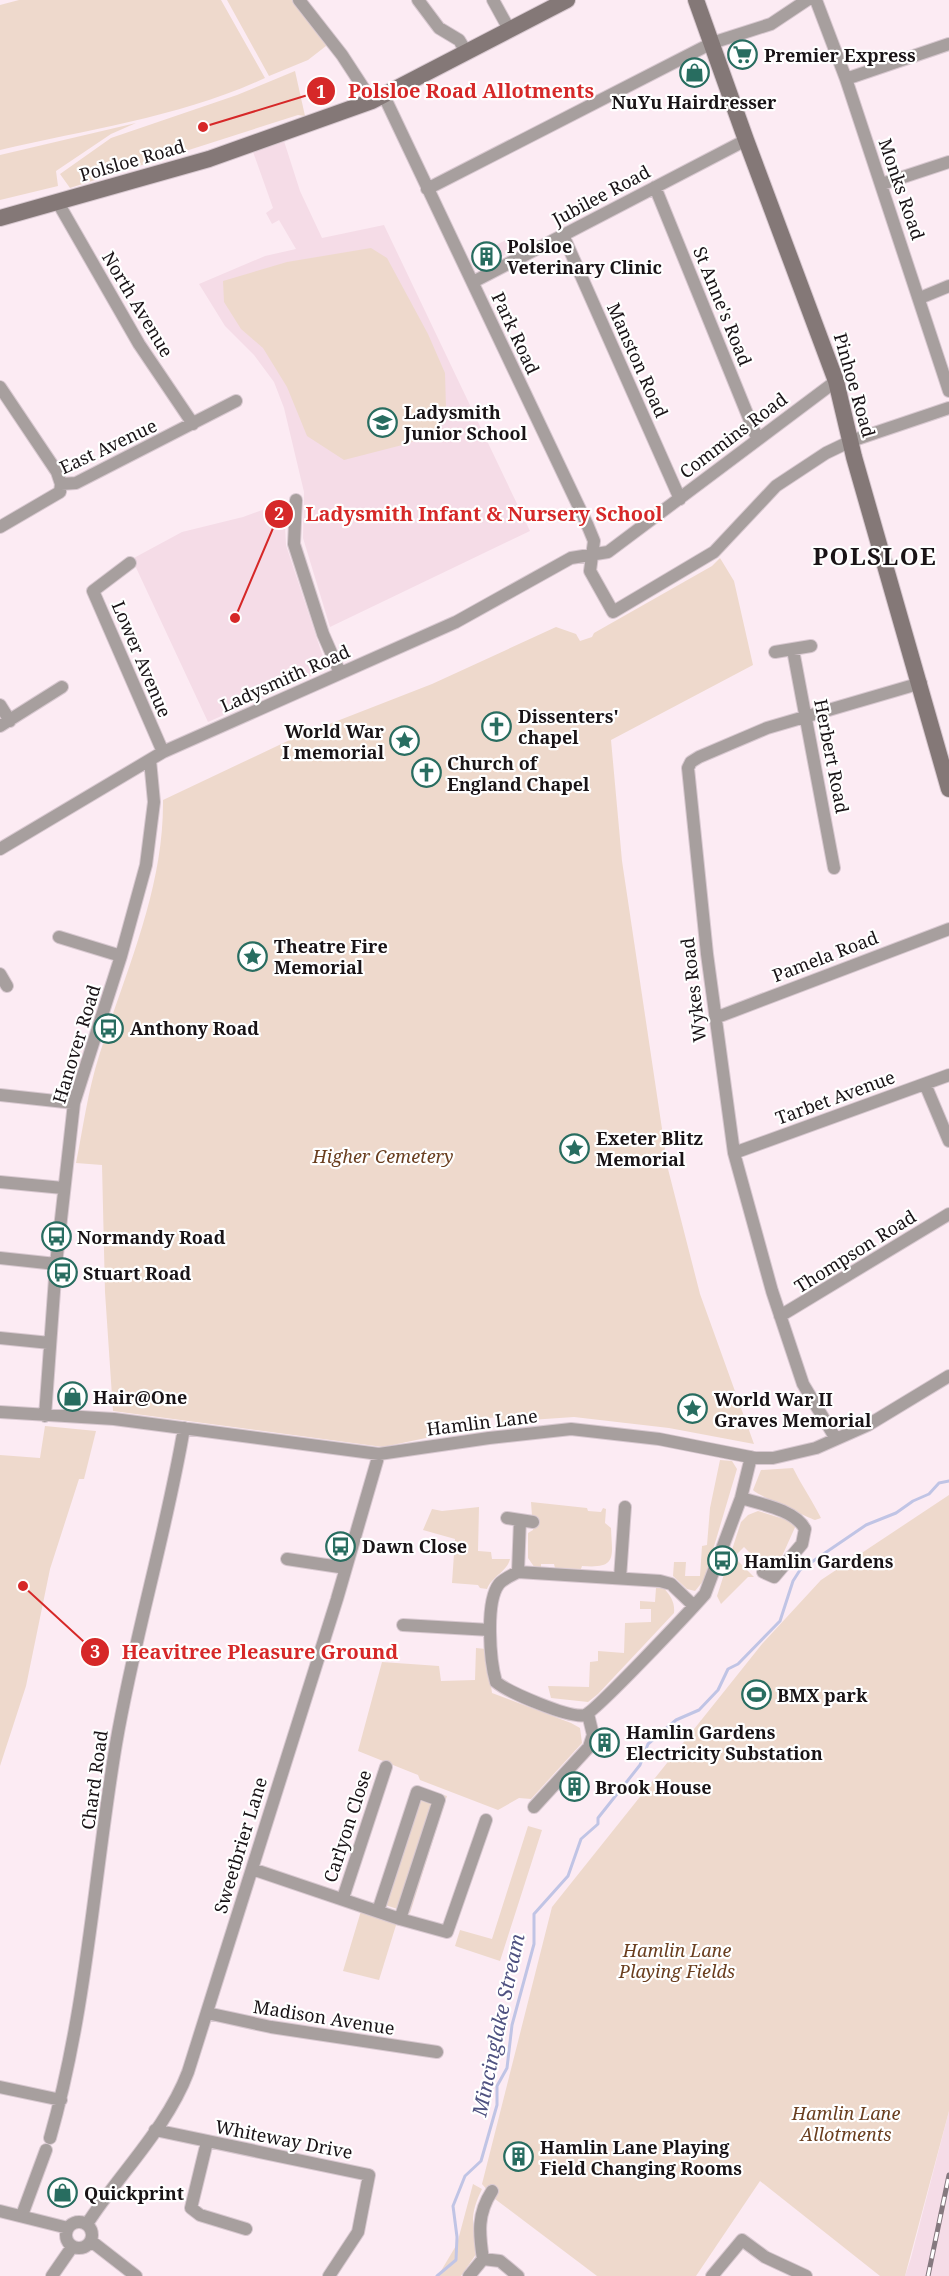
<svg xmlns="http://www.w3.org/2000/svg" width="949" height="2276" viewBox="0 0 949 2276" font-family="'Noto Serif',serif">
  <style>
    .built { fill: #f5dce7 }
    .green { fill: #eed9cc }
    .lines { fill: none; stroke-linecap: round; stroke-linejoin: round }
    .stream { stroke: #c0c4e5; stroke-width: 3 }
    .street-casing { stroke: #d8c8d0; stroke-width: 14 }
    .secondary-casing { stroke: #d8c8d0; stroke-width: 18 }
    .street { stroke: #a79f9e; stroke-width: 12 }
    .secondary { stroke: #847877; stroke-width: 16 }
    .rail-casing { stroke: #85797f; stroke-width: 5 }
    .rail { stroke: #fff; stroke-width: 3; stroke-dasharray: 9; stroke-linecap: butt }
    .labels { text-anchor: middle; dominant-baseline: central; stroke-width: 4.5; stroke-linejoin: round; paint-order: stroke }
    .poi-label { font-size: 18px; font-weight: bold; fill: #191316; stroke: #fff; text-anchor: start }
    .street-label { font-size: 18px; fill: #191316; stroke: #fff }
    .park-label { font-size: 18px; font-style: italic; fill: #6a3e1f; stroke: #fff }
    .water-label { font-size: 20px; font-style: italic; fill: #4f5281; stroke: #fff }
    .district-label { font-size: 24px; font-weight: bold; letter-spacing: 1.5px; fill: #191316; stroke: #fff }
    .leader { fill: none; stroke: #d62828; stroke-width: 2 }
    .callout-dot { fill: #d62828; stroke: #fff; stroke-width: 2 }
    .mark-label { font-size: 18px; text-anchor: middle; font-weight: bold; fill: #fff }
    .callout-label { font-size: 20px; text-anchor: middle; font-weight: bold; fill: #d62828; stroke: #fff; stroke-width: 4.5; stroke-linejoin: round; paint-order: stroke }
  </style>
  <rect width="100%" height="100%" fill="#fcebf3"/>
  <!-- built -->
  <path class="built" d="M283 138 300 191 322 238 384 225 530 531 330 627 303 538 304 492 284 408 274 382 254 355 225 326 199 284 265 256 296 249 279 220 272 224 266 213 273 208 252 149Z
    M508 239 513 251 476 269 470 258Z
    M276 505 284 509 286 545 327 669 208 722 132 559 182 532 243 517Z
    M949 2111V2276H905L911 2258Z"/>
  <!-- green -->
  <path class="green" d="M19 0H221L265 78C182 117 89 129 0 150V5Z
    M227 0H305L335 39 308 60 269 76Z
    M295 71 305 116 298 115 70 188 60 174 111 138 237 95Z
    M136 123 111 134 56 171 58 186 0 200V155Z
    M371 248 387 258 428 334 445 373 446 408 434 430 410 443 344 460 307 436 287 387 263 348 241 329 224 302 223 281 287 262Z
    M720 558 734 581 753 665 611 740 622 861 668 1169 700 1294 754 1444 669 1428 574 1417 501 1422 496 1417 483 1419 478 1427 383 1447 113 1411 105 1292 102 1165 76 1163C83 1128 88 1090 99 1056 125 972 164 890 163 800L296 737 432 684 556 627 576 634 580 641 592 637 594 633 712 566Z
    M45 1426 96 1431 84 1479H79L50 1569 26 1686 0 1766V1455L40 1458Z
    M720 1460 732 1461 737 1469 704 1580 695 1591 687 1589 673 1576 674 1562H686L685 1576H700L702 1546 707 1545 710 1508Z
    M793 1468C802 1486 812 1500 821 1518L815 1520C806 1516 757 1495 753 1490L761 1470Z
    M949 1495V2111L905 2276H880L760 2181 696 2276H597L495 2199 482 2184 552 1907 762 1644 821 1580Z
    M531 1502 587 1508 588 1511 601 1512 603 1508 606 1509 605 1523 611 1528C612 1557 618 1569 582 1566L581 1569 555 1568 554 1564H541V1569L535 1568 528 1558V1533L533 1530Z
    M479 1507 478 1551 491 1552 492 1559H510C507 1572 492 1576 487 1589L480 1588 478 1585 452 1583 455 1539 423 1530 432 1509 442 1511Z
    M758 1511 797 1523 778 1565 773 1568 764 1567 744 1547 734 1557 754 1577H748L721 1604 717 1596 741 1522 748 1515Z
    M656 1588H664C671 1597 675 1602 674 1613L598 1694 588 1702 551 1698 548 1686 589 1687 590 1662 598 1661V1651L624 1653 625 1623 651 1622V1609H640V1601L655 1602Z
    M476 1648 486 1649 492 1693 571 1723 580 1728 582 1743 531 1799 519 1798 498 1810 420 1780 418 1775 358 1751 382 1662 439 1666 441 1681 475 1680Z
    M413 1786 447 1796 410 1913 376 1902Z
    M528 1826 542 1830 500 1961 455 1946 460 1930 492 1939Z
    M361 1911 397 1922 379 1980 343 1971Z
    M473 2184 482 2189C470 2214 471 2223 479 2250L461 2276H438L457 2244Z"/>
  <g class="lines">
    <!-- stream -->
    <path class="stream" d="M437 2276 456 2260 457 2237 453 2206 465 2176 481 2161 497 2105V2086L507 2068 512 2025 534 1944V1914L568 1876 581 1839 598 1824V1818L640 1765 648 1744 676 1720 699 1710 718 1690 728 1669 738 1664 780 1621 793 1581 800 1570 866 1525 896 1513 913 1501 929 1494 939 1483 949 1481"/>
    <defs>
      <path id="street" d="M299 0 342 55 372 101
        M418 0 439 28 459 40 467 53
        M493 0 510 31
        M816 0 846 79 949 391
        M846 79 949 44
        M384 96 587 524 594 541 590 571 613 612 714 552 776 486 826 453 851 441 949 408
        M882 184 949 162
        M655 187 757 438
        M427 189 712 43 771 24 807 0
        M57 201 139 344 193 424
        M563 235 680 499
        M473 282 746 140
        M920 298 949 286
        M0 387 57 472 61 484 60 492 0 527
        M61 484 76 483 236 401
        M296 500 294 544 323 634 340 673
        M130 563 93 591 163 752
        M793 650 834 868
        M775 652 811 646
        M0 705 10 721
        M0 726 62 687
        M0 849 163 752 456 622 571 558 608 552 836 381
        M59 937 121 956
        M0 974 7 986
        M715 1018 949 929
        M925 1084 949 1141
        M0 1095 74 1103
        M734 1153 949 1075
        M0 1182 63 1188
        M0 1258 56 1264
        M780 1316 949 1214
        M0 1338 50 1343
        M0 1412 114 1419 379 1454 489 1438 571 1429 659 1439 755 1458H773L816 1448 868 1425 949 1376
        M45 1416 56 1264 74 1103 121 956 146 865 154 802 150 760
        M836 1439 803 1384 772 1291 734 1153 707 954 688 768 691 762 699 757 767 728 921 683
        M741 1498C761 1504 795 1510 805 1529L802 1544 774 1577 763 1572
        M507 1518 533 1522
        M287 1559 346 1568
        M518 1572 520 1520
        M620 1578 625 1507
        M694 1606 671 1584 660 1581 518 1572C512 1575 503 1579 499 1584 485 1602 490 1661 496 1682 508 1692 570 1719 585 1715 596 1711 690 1611 705 1594L741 1498 751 1457
        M403 1625 490 1630
        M534 1807 589 1747 593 1735 588 1714
        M252 1869 400 1919 447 1932 486 1820
        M343 1898 386 1767
        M378 1911 417 1792 439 1800 400 1919
        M207 2013 271 2027 437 2052
        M0 2087 61 2100
        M155 2130 369 2175 358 2232 329 2276
        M50 2138C87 2009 94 1875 116 1744 134 1638 166 1534 184 1428
        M207 2142 191 2208 200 2215 246 2229
        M0 2211 68 2228
        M22 2215 46 2150
        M66 2235a13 13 0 1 1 26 0a13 13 0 1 1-26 0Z
        M87 2224C119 2174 167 2128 188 2072L337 1599 379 1454
        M91 2241 136 2276
        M483 2259 500 2261 518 2276
        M52 2276 72 2247
        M469 2276 483 2259C479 2233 477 2214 492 2191
        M712 2276 742 2240 765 2257 806 2276"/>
      <path id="secondary" d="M696 0 746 140 836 381 854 457 949 789
        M0 218 209 159 372 101 567 0"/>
    </defs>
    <!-- street casing -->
    <use href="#street" class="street-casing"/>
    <!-- secondary casing -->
    <use href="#secondary" class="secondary-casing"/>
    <!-- street -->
    <use href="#street" class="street"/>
    <!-- secondary -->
    <use href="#secondary" class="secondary"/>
    <defs>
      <path id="rail" d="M928 2276 949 2175"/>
    </defs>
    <!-- rail casing -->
    <use href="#rail" class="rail-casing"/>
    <!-- rail -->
    <use href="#rail" class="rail"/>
  </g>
  <!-- icons -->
  <defs>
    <symbol id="supermarket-ring" viewBox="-11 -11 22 22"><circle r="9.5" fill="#fff" stroke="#286d60" stroke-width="1.5"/><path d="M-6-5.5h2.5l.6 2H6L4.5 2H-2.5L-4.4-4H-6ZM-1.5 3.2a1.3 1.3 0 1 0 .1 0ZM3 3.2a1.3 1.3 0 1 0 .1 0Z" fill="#286d60"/></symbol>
    <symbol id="shop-ring" viewBox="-11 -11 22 22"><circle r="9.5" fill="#fff" stroke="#286d60" stroke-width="1.5"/><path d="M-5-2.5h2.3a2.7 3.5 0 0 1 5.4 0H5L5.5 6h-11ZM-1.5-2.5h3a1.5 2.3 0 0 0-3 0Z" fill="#286d60"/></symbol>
    <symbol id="building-ring" viewBox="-11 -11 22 22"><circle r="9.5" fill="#fff" stroke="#286d60" stroke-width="1.5"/><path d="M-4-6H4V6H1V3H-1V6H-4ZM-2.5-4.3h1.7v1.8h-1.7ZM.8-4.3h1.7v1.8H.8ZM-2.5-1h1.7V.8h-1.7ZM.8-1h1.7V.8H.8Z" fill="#286d60"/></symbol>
    <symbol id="school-ring" viewBox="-11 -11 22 22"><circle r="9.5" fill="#fff" stroke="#286d60" stroke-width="1.5"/><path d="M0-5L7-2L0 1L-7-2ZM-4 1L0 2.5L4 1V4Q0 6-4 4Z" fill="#286d60"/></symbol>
    <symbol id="church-ring" viewBox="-11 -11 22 22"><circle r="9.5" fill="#fff" stroke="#286d60" stroke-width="1.5"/><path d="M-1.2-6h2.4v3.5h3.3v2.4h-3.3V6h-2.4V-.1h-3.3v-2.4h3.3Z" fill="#286d60"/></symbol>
    <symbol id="sight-ring" viewBox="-11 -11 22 22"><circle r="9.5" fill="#fff" stroke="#286d60" stroke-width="1.5"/><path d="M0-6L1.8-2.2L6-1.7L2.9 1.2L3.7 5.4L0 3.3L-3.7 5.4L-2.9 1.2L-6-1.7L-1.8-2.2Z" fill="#286d60"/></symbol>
    <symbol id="bus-ring" viewBox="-11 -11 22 22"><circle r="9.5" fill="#fff" stroke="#286d60" stroke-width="1.5"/><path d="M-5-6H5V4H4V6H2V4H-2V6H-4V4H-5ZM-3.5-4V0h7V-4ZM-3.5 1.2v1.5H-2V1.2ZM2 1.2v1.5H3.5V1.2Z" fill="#286d60"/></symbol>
    <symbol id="stadium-ring" viewBox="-11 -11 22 22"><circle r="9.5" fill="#fff" stroke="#286d60" stroke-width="1.5"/><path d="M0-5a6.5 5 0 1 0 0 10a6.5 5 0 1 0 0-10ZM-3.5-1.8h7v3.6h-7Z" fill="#286d60"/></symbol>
  </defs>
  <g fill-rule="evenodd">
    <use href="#supermarket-ring" x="726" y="38" width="33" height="33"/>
    <use href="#shop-ring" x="678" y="56" width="33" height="33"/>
    <use href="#building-ring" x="470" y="240" width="33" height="33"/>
    <use href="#school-ring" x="366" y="406" width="33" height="33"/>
    <use href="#church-ring" x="480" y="710" width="33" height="33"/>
    <use href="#sight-ring" x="388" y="724" width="33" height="33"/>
    <use href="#church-ring" x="410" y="756" width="33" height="33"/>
    <use href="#sight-ring" x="236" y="940" width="33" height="33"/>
    <use href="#bus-ring" x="92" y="1012" width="33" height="33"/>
    <use href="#sight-ring" x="558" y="1132" width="33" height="33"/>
    <use href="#bus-ring" x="40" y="1220" width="33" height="33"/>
    <use href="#bus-ring" x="46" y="1256" width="33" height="33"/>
    <use href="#shop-ring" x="56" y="1380" width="33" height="33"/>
    <use href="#sight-ring" x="676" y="1392" width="33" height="33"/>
    <use href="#bus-ring" x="324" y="1530" width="33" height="33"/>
    <use href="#bus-ring" x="706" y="1544" width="33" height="33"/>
    <use href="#stadium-ring" x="740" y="1678" width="33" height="33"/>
    <use href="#building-ring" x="588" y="1726" width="33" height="33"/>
    <use href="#building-ring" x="558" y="1770" width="33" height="33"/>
    <use href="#building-ring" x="502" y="2140" width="33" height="33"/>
    <use href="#shop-ring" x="46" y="2176" width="33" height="33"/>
  </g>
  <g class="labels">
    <!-- poi labels -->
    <g class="poi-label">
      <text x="764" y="55">Premier Express</text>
      <text x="694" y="102" text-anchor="middle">NuYu Hairdresser</text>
      <text x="507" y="246">Polsloe<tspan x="507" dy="21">Veterinary Clinic</tspan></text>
      <text x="404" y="412">Ladysmith<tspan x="404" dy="21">Junior School</tspan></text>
      <text x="518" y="716">Dissenters'<tspan x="518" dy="21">chapel</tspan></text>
      <text x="384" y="731" text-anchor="end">World War<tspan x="384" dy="21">I memorial</tspan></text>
      <text x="447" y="763">Church of<tspan x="447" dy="21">England Chapel</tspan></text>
      <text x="274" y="946">Theatre Fire<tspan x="274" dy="21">Memorial</tspan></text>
      <text x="130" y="1028">Anthony Road</text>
      <text x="596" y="1138">Exeter Blitz<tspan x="596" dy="21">Memorial</tspan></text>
      <text x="77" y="1237">Normandy Road</text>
      <text x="83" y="1273">Stuart Road</text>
      <text x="93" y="1397">Hair@One</text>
      <text x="714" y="1399">World War II<tspan x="714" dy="21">Graves Memorial</tspan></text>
      <text x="362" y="1546">Dawn Close</text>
      <text x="744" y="1561">Hamlin Gardens</text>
      <text x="777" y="1695">BMX park</text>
      <text x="626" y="1732">Hamlin Gardens<tspan x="626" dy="21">Electricity Substation</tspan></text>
      <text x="595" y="1787">Brook House</text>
      <text x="540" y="2147">Hamlin Lane Playing<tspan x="540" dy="21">Field Changing Rooms</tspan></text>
      <text x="84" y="2193">Quickprint</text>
    </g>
    <!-- street labels -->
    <g class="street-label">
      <text transform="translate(132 160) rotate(-16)">Polsloe Road</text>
      <text transform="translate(902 189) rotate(71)">Monks Road</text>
      <text transform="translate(601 195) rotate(-28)">Jubilee Road</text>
      <text transform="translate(138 304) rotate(59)">North Avenue</text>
      <text transform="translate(723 306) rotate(68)">St Anne's Road</text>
      <text transform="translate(516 333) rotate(65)">Park Road</text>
      <text transform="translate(638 360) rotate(66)">Manston Road</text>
      <text transform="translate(855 385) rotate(74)">Pinhoe Road</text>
      <text transform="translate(733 435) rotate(-37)">Commins Road</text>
      <text transform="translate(108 446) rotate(-25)">East Avenue</text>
      <text transform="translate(142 659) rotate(67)">Lower Avenue</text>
      <text transform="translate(285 678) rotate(-24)">Ladysmith Road</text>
      <text transform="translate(832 756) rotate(79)">Herbert Road</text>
      <text transform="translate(825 956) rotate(-21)">Pamela Road</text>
      <text transform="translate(693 990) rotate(-97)">Wykes Road</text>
      <text transform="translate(76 1044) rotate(-73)">Hanover Road</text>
      <text transform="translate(835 1097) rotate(-20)">Tarbet Avenue</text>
      <text transform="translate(855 1251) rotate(-32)">Thompson Road</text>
      <text transform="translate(482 1422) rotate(-7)">Hamlin Lane</text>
      <text transform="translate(94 1780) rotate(-82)">Chard Road</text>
      <text transform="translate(347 1826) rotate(-72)">Carlyon Close</text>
      <text transform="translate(240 1845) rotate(-73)">Sweetbrier Lane</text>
      <text transform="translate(324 2017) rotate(9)">Madison Avenue</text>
      <text transform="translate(284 2139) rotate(11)">Whiteway Drive</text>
    </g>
    <!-- park labels -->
    <g class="park-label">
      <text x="383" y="1156">Higher Cemetery</text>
      <text x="677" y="1950">Hamlin Lane<tspan x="677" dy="21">Playing Fields</tspan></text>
      <text x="846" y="2113">Hamlin Lane<tspan x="846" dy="21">Allotments</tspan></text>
    </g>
    <!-- water labels -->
    <g class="water-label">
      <text transform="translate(498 2025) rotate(-78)">Mincinglake Stream</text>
    </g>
    <!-- district labels -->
    <g class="district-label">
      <text x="875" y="555">POLSLOE</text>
    </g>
  </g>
  <!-- callouts -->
  <path class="leader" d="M203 127L321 91M235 618L279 514M23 1586L95 1652"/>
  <g class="callout-dot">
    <circle cx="203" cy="127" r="6"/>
    <circle cx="235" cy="618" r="6"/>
    <circle cx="23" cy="1586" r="6"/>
    <circle cx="321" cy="91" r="15"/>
    <circle cx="279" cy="514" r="15"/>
    <circle cx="95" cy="1652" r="15"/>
  </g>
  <g class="mark-label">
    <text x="321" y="98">1</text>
    <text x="279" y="520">2</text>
    <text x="95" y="1658">3</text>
  </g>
  <g class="callout-label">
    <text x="471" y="98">Polsloe Road Allotments</text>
    <text x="484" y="521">Ladysmith Infant &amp; Nursery School</text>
    <text x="260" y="1659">Heavitree Pleasure Ground</text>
  </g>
</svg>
